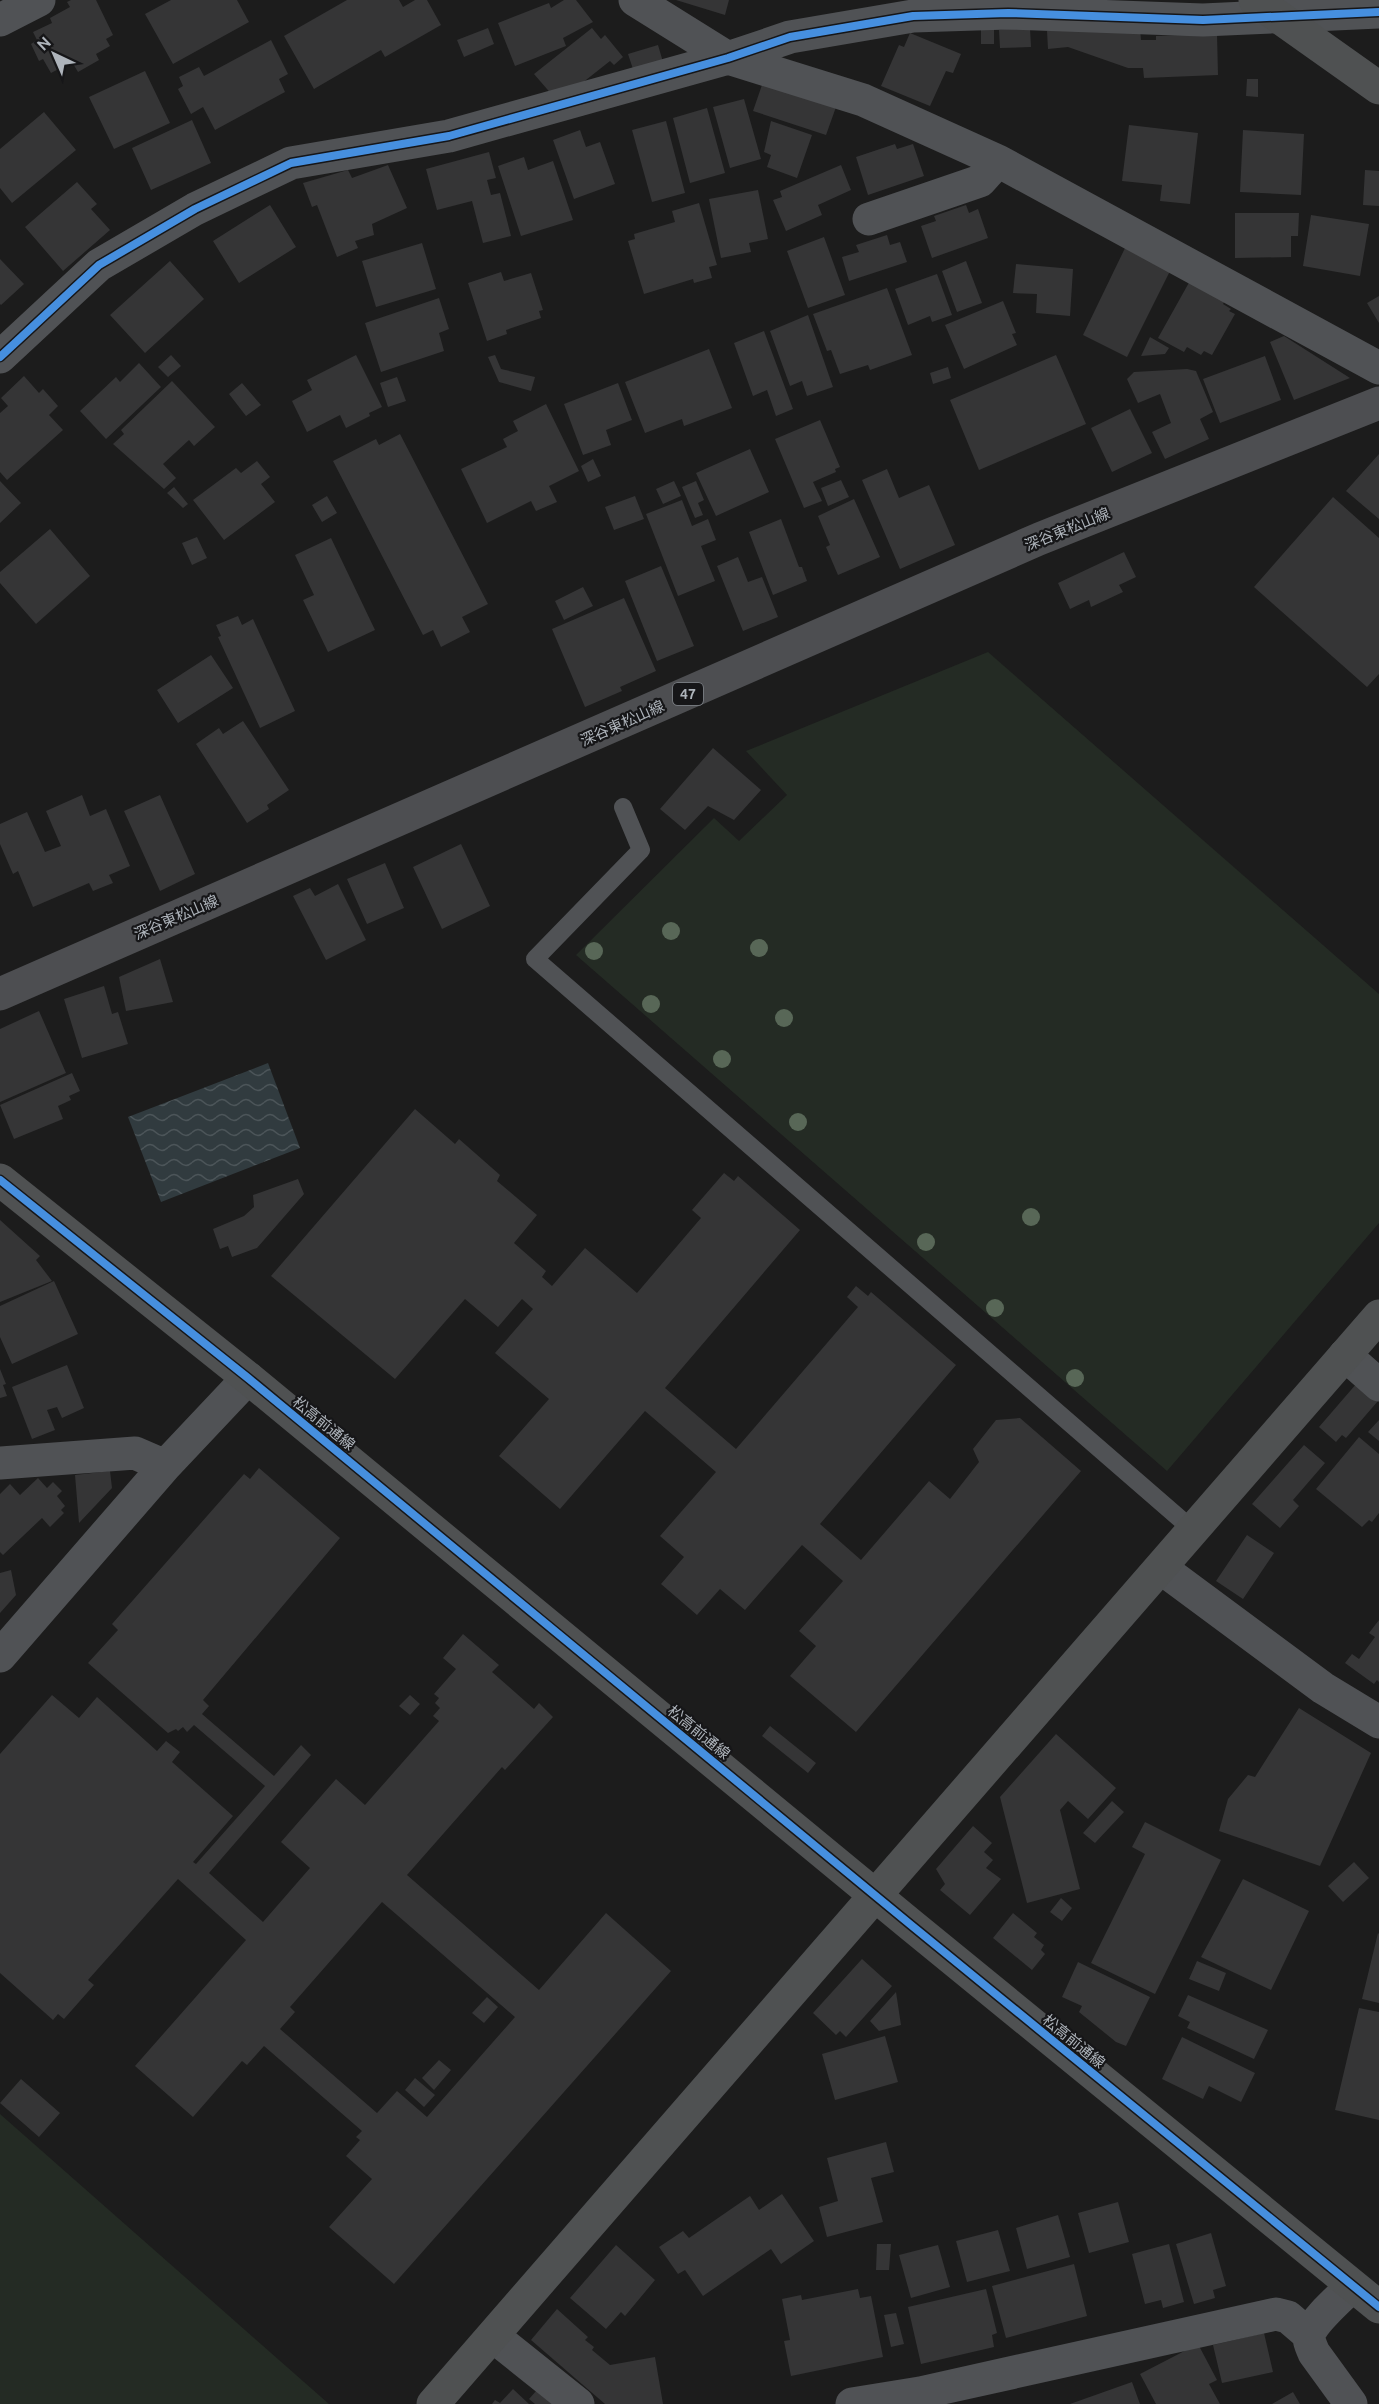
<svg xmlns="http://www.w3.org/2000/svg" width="1379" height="2404" viewBox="0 0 1379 2404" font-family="Ubuntu,'Noto Sans JP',sans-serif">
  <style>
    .garden { fill: #242b24 }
    .water { fill: url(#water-waves) }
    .building { fill: #353536; fill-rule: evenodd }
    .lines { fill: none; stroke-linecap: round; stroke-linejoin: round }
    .lane { stroke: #505255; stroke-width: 18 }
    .street { stroke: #505255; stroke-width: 33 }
    .secondary { stroke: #4f5152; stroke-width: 33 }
    .primary { stroke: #4d4e51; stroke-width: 33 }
    .cycleway-casing { stroke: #161618; stroke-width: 11 }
    .cycleway { stroke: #468fdf; stroke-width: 8 }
    .tree { fill: #586757 }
    .labels { text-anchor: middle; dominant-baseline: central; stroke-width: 4.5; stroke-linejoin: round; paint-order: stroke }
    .shield { fill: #161618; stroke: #80858a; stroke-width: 1.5 }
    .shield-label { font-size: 14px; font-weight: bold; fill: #aeb4bb }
    .street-label { font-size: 15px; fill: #aeb4bb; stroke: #161618 }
  </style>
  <defs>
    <pattern id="water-waves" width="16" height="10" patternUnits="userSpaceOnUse" patternTransform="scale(1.5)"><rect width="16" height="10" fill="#313b3f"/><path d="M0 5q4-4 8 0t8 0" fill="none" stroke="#4c5559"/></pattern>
  </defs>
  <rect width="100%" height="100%" fill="#1c1c1c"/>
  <!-- garden -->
  <path class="garden" d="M988 652 1379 994V1223L1167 1471 576 955 714 818 739 841 787 795 746 751Z
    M0 2114 329 2404H0Z"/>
  <!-- water -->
  <path class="water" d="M268 1063 300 1148 161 1202 128 1117Z"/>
  <!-- building -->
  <path class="building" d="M71 0H96L113 35 106 39 110 46 96 54 99 60 78 72 72 62 51 73 43 59 39 61 31 44 37 40 33 32 52 23 50 18 70 7 67 2Z
    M171 0H237L249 22 173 64 145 14Z
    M347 0H399L403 7 415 0H427L441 25 385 57 381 50 314 89 284 36Z
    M564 0H576L593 22 563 38 566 46 515 66 498 23 549 3 551 8Z
    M676 0H729L725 15Z
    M994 26V44H981V27Z
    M488 28 494 44 464 57 457 40Z
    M592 28 601 39 605 35 623 57 614 65 610 61 572 91 553 96 534 74Z
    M1030 28 1031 47 1000 48 999 30Z
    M1140 28 1141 40H1156V36L1217 34 1218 75 1144 78 1143 68H1128L1068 47 1048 49 1047 31Z
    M910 33 961 54 953 73 946 71 930 106 881 86 899 45 904 47Z
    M271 40 288 74 279 79 285 92 215 130 203 107 191 114 178 89 183 86 179 77 199 67 204 76Z
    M658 45 663 62 634 72 628 54Z
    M145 71 170 123 114 149 89 97Z
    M1247 79H1258V97L1246 96Z
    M763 82 836 107 826 135 753 111Z
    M744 99 761 159 730 168 713 107Z
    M707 108 725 173 690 183 673 118Z
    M44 112 76 150 12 203 0 188V149Z
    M192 120 211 163 151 190 132 148Z
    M666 121 685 193 652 202 632 130Z
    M771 121 812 135 797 178 767 167 771 155 764 152Z
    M1129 125 1198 133 1190 204 1160 201 1162 185 1122 181Z
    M580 130 586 147 600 142 615 184 574 199 553 140Z
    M1243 130 1304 134 1301 195 1240 192Z
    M895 144 897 149 913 144 924 176 868 195 856 157Z
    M489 152 496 178 487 180 491 195 500 193 511 236 483 243 472 201 437 210 426 169Z
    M524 157 528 170 553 161 573 220 521 236 498 166Z
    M388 165 407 208 372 224 374 235 355 241 358 248 337 257 317 205 312 207 303 183 348 170 352 178Z
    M841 165 851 190 818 205 822 215 786 231 773 200 782 197 780 191Z
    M1365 170 1379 171V206L1363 205Z
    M77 182 97 204 91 209 110 230 63 271 25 227Z
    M758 190 768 239 749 243 751 252 721 258 709 199Z
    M699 203 717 265 709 267 712 278 694 283 693 279 644 294 628 241 635 239 634 234 675 222 672 211Z
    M270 205 296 247 239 283 213 241Z
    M966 205 969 213 978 209 988 238 932 258 921 226 936 221 934 216Z
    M1235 213H1299L1298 236H1291V257L1235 258Z
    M1311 215 1369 224 1360 276 1303 266Z
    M887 235 890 245 900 242 907 262 849 281 842 257 859 252 856 245Z
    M824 237 845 295 808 308 787 251Z
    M422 243 436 289 376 307 362 261Z
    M1126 246 1171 269 1127 357 1083 335Z
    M0 259 24 284 1 305 0 304Z
    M170 261 204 299 145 353 110 315Z
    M966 261 982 303 957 312 942 271Z
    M1016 264 1073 269 1070 316 1036 313 1037 294 1013 293Z
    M501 272 504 281 531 273 543 310 539 311 541 318 506 330 507 334 487 341 468 283Z
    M937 274 952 315 932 322 930 316 908 325 895 289Z
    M1191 279 1226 298 1223 304 1231 309 1229 311 1235 314 1212 355 1204 351 1201 355 1187 347 1184 352 1158 338Z
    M887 288 912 355 870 370 868 365 840 374 831 350 827 351 813 314Z
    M1379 296V323L1367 303Z
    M439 298 449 329 439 333 444 351 381 372 365 323Z
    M1003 301 1016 333 1012 334 1017 345 964 369 945 325Z
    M808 315 833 387 807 396 802 381 790 386 770 331Z
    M764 331 793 409 776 416 767 390 753 396 734 343Z
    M1284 336 1350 378 1294 400 1270 342Z
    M1150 337 1169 348 1165 354 1141 356Z
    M709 349 732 408 684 426 682 419 645 433 625 382Z
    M171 355 181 366 168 377 158 367Z
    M356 355 382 407 369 413 370 416 346 428 340 415 307 432 292 401 312 390 307 380Z
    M495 355 501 369 535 377 531 391 499 382 488 357Z
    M1056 355 1086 424 979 470 950 400Z
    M1265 356 1281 400 1220 423 1203 379Z
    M139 363 161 387 106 439 80 411 116 377 120 382Z
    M948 367 951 378 933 384 930 373Z
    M1187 369 1196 371 1213 412 1200 419 1209 439 1165 459 1152 432 1171 423 1160 394 1138 403 1127 379 1134 372Z
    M24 376 39 393 43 389 58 406 49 415 63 430 7 480 0 472V413L8 406 1 398Z
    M397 377 406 401 388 407 380 383Z
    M172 381 215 427 194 446 189 440 163 464 176 478 164 489 113 444 124 434 121 430Z
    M242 383 261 405 246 416 229 394Z
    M618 383 632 420 606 430 611 445 583 455 564 404Z
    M546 404 579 471 549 486 557 502 536 511 531 501 487 523 461 469 507 447 503 439 518 431 513 421Z
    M1130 409 1152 453 1112 472 1091 428Z
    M820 420 840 467 835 469 836 472 813 482 822 501 804 508 775 439Z
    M400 434 488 604 462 617 470 632 441 647 433 630 423 635 333 461 376 439 379 445Z
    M750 449 769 492 716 516 696 473Z
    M1379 454V519L1346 491Z
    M593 459 601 476 588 482 581 466Z
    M257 461 270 477 261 484 275 502 224 540 193 500 236 468 241 473Z
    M887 469 899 498 929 485 955 545 900 569 862 480Z
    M841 480 849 497 828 506 821 488Z
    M0 481 21 503 0 523Z
    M674 481 681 496 663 504 656 489Z
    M696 481 704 500 698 503 703 515 695 518 682 487Z
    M174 487 188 504 183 508 167 493Z
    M327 496 337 513 322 522 312 505Z
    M635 496 644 519 614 530 605 507Z
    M1333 497 1379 538V674L1367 687 1254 587Z
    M854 499 880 557 838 575 826 547 830 545 818 516Z
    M682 500 692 526 708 519 716 540 701 546 715 581 678 596 646 514Z
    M781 519 799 567H802L807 581 773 595 749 532Z
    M50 529 90 576 36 624 0 583V572Z
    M197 537 207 558 192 565 182 543Z
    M331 538 375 630 328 652 303 600 314 595 295 555Z
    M1124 552 1136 577 1119 585 1123 592 1091 607 1089 600 1070 609 1058 583Z
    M738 557 748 582 762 577 778 617 743 631 717 566Z
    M661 566 694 646 657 661 625 581Z
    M583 587 593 606 564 620 555 601Z
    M624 598 656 671 620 687 622 691 585 707 552 629Z
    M238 616 242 625 253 619 295 711 260 728 218 637 221 636 216 625Z
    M211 655 233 688 178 723 157 690Z
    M243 721 289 790 267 805 269 809 247 823 196 744 219 728 223 734Z
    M713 748 761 790 734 820 708 806 685 830 660 809Z
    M82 795 90 816 106 809 130 866 109 875 113 883 93 891 89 883 33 907 18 871 13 874 0 844V824L27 812 45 852 61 846 46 811Z
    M160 795 195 874 160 891 124 811Z
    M461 844 490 906 442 929 413 867Z
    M385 863 404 908 367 924 347 879Z
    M338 884 366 940 326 960 293 896 310 888 315 896Z
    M160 959 173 1002 126 1011 119 977Z
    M104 986 112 1014 118 1012 128 1044 82 1058 64 999Z
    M39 1011 66 1073 0 1102V1029Z
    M72 1073 80 1091 69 1096 71 1100 58 1106 63 1119 14 1139 0 1105Z
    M415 1109 455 1144 459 1139 500 1175 497 1181 537 1215 514 1243 546 1271 542 1277 552 1286 585 1248 637 1293 701 1218 692 1210 724 1173 734 1181 738 1176 800 1230 665 1388 736 1449 858 1307 847 1297 856 1286 868 1296 871 1292 956 1365 820 1524 861 1560 929 1481 950 1499 979 1462 973 1449 996 1420 1020 1418 1081 1471 856 1732 790 1676 816 1646 799 1631 843 1581 802 1545 745 1610 720 1589 697 1615 661 1584 684 1557 660 1536 716 1472 645 1411 560 1509 499 1456 549 1399 495 1353 533 1309 522 1299 498 1327 465 1299 395 1379 271 1276Z
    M298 1179 304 1194 257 1248 232 1257 228 1246 220 1249 213 1229 244 1216 254 1207 253 1195Z
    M0 1220 40 1256 36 1260 52 1281 0 1302Z
    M54 1281 78 1334 12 1364 0 1337V1306Z
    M67 1365 84 1408 62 1418 57 1407 47 1410 55 1430 32 1439 12 1387Z
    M0 1369 6 1384 3 1385 7 1396 0 1398Z
    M1357 1383 1378 1401 1346 1438 1342 1435 1336 1442 1319 1427Z
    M1379 1420V1441L1368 1432Z
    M1359 1437 1379 1454V1513L1372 1522 1369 1520 1362 1527 1316 1489Z
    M1304 1445 1325 1463 1293 1500 1299 1506 1280 1528 1252 1504Z
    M259 1468 340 1538 203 1700 209 1706 202 1714 274 1776 301 1745 311 1755 209 1873 263 1922 310 1868 281 1842 336 1779 365 1805 439 1721 433 1716 440 1708 435 1703 439 1698 434 1694 456 1669 443 1658 463 1634 499 1665 492 1672 534 1709 539 1703 553 1717 505 1770 502 1767 407 1875 539 1990 606 1913 671 1971 394 2284 329 2227 372 2179 346 2156 360 2140 356 2137 362 2131 264 2046 247 2065 242 2061 193 2117 135 2066 246 1940 178 1879 88 1980 94 1985 64 2019 58 2014 53 2020 0 1973V1754L52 1695 79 1718 97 1697 157 1751 166 1741 180 1752 172 1762 233 1816 193 1862 196 1864 265 1786 194 1725 187 1732 183 1727 178 1731 176 1729 168 1733 88 1663 118 1630 112 1624 244 1474 250 1479ZM382 1902 515 2017 427 2117 397 2091 377 2113 280 2029 295 2012 290 2007Z
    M110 1471 112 1488 79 1523 75 1475Z
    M38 1478 47 1488 53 1482 62 1491 57 1496 65 1506 61 1510 64 1513 50 1527 42 1518 3 1555 0 1552V1494L10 1484 20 1495Z
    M1247 1535 1274 1553 1243 1599 1216 1581Z
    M11 1570 16 1595 0 1613V1573Z
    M1379 1620V1682L1377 1680 1374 1684 1345 1663 1352 1654 1359 1659 1375 1637 1369 1633Z
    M410 1695 420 1704 410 1715 399 1706Z
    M1299 1708 1371 1753 1320 1866 1219 1831 1228 1799 1248 1775 1255 1777Z
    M770 1726 816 1763 808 1773 762 1736Z
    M1056 1734 1116 1788 1088 1819 1068 1801 1060 1810 1080 1889 1027 1903 1000 1797Z
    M1112 1801 1124 1812 1095 1843 1083 1833Z
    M1145 1822 1221 1860 1155 1994 1091 1963 1145 1854 1132 1847Z
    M973 1826 992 1843 984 1852 993 1860 986 1868 1001 1879 970 1915 940 1890 945 1884 936 1869Z
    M1354 1862 1369 1878 1343 1902 1328 1886Z
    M1243 1879 1309 1911 1271 1990 1201 1957Z
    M1061 1898 1072 1908 1062 1921 1050 1912Z
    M1013 1913 1037 1933 1034 1937 1044 1945 1041 1950 1045 1954 1032 1970 993 1938Z
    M1378 1933 1379 1934V2003L1362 1999Z
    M862 1959 892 1986 846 2037 840 2031 836 2035 813 2013Z
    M1197 1961 1226 1973 1219 1991 1189 1979Z
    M1078 1962 1150 1997 1126 2046 1116 2042 1079 2012 1082 2006 1062 1997Z
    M896 1992 901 2025 879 2031 870 2021Z
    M1188 1995 1268 2030 1254 2059 1187 2028 1190 2022 1178 2016Z
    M487 1997 498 2007 484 2023 472 2013Z
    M1359 2008 1379 2012V2120L1335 2110Z
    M885 2036 898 2082 835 2100 822 2054Z
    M1182 2037 1255 2073 1241 2102 1209 2086 1203 2099 1162 2079Z
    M439 2060 451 2070 434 2090 422 2078Z
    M415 2078 435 2095 424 2107 405 2090Z
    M21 2079 60 2113 39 2137 0 2103Z
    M886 2142 894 2172 871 2178 883 2222 827 2237 819 2207 838 2201 827 2158Z
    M782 2194 814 2241 781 2264 771 2249 703 2296 685 2270 678 2274 659 2247 683 2231 689 2238 750 2196 759 2210Z
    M1118 2202 1129 2242 1089 2253 1078 2213Z
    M1058 2215 1070 2257 1027 2269 1016 2228Z
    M998 2230 1010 2271 967 2282 956 2241Z
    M1211 2233 1226 2286 1213 2290 1215 2298 1194 2304 1176 2244Z
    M877 2244H891L889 2270H876Z
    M1169 2244 1184 2302 1163 2308 1161 2300 1145 2304 1132 2254Z
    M616 2245 655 2280 625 2316 621 2312 606 2329 570 2298Z
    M938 2245 950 2287 911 2298 899 2255Z
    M1074 2264 1087 2316 1006 2338 992 2286Z
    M858 2289 860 2298 871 2296 883 2357 791 2376 784 2341 790 2340 782 2299 801 2295 802 2300Z
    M986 2289 997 2333 992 2335 994 2347 921 2364 908 2307Z
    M557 2309 588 2337 585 2340 594 2347 592 2350 610 2365 655 2357 663 2404H605L531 2340Z
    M896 2313 904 2344 891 2347 884 2315Z
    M1264 2333 1273 2372 1222 2383 1213 2345Z
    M1198 2344 1217 2380 1209 2384 1220 2404H1156L1140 2374Z
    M1132 2382 1140 2404H1070Z
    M513 2389 529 2404H492L495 2400 500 2403Z
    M537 2390 553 2404H535L529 2399Z
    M1293 2392 1300 2404H1272Z"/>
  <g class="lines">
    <!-- lane -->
    <path class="lane" d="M623 807 641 850 535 959 1193 1530"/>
    <!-- street -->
    <path class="street" d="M635 0 728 58 863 100 998 161 1379 368
      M0 20 39 0
      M869 219 980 181 998 161
      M0 357 99 265 195 209 291 163 449 136 728 58 790 37 913 16 1008 13 1203 20 1379 12
      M1345 1355 1379 1385
      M0 1463 135 1453 165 1466
      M1161 1568 1323 1688 1379 1722
      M0 1656 165 1466 248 1378
      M493 2336 578 2404
      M852 2404 920 2393 1276 2314 1288 2317 1309 2335
      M1351 2404 1314 2353C1312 2348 1308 2341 1309 2335 1313 2321 1341 2297 1352 2286"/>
    <!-- secondary -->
    <path class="secondary" d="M1255 0 1379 88
      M0 1180 248 1378 911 1925 1379 2307
      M433 2404 1379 1316"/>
    <!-- primary -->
    <path class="primary" d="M0 994 1039 539 1379 403"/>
    <defs>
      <path id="cycleway" d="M0 357 99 265 195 209 291 163 449 136 728 58 790 37 913 16 1008 13 1203 20 1379 12
        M0 1180 248 1378 911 1925 1379 2307"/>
    </defs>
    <!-- cycleway casing -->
    <use href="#cycleway" class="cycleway-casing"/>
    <!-- cycleway -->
    <use href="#cycleway" class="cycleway"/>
  </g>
  <!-- trees -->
  <g class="tree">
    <circle cx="671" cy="931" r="9"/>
    <circle cx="759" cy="948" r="9"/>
    <circle cx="594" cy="951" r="9"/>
    <circle cx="651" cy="1004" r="9"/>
    <circle cx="784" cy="1018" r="9"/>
    <circle cx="722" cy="1059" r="9"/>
    <circle cx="798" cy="1122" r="9"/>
    <circle cx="1031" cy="1217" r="9"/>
    <circle cx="926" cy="1242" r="9"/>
    <circle cx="995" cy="1308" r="9"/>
    <circle cx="1075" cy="1378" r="9"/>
  </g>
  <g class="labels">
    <!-- shield labels -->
    <rect class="shield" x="673" y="683" width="30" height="22" rx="4.5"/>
    <g class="shield-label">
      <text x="688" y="694">47</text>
    </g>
    <!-- street labels -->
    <g class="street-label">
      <text transform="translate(1067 529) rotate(-22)">深谷東松山線</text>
      <text transform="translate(622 723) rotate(-24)">深谷東松山線</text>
      <text transform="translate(176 917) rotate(-23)">深谷東松山線</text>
      <text transform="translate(324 1423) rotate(39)">松高前通線</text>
      <text transform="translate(699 1732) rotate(39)">松高前通線</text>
      <text transform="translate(1074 2041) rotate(39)">松高前通線</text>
    </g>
  </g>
  <!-- north arrow -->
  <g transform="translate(54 54) rotate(316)" stroke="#161618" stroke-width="4.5" paint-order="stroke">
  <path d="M0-4.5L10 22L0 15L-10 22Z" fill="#aeb4bb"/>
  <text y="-9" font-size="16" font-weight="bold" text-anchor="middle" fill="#aeb4bb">N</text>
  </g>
</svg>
